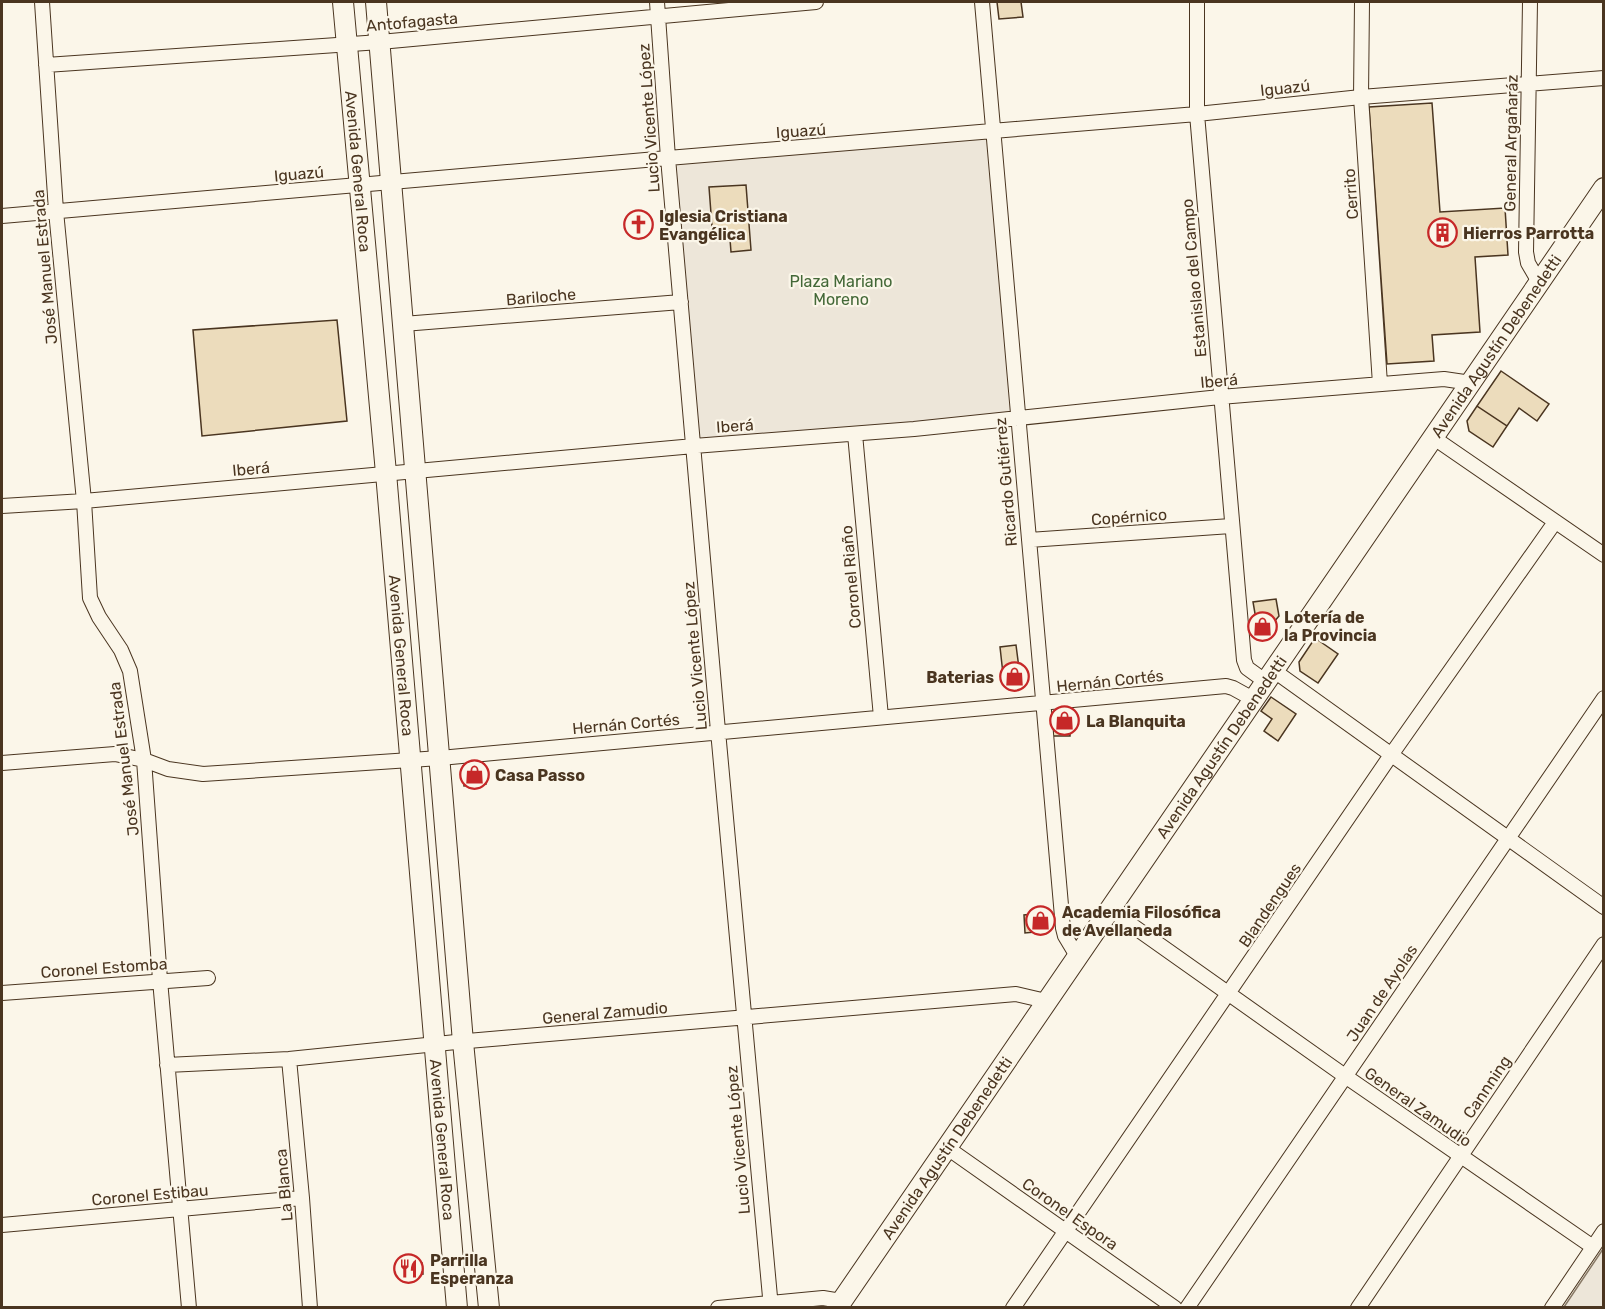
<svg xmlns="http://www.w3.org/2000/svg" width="1605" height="1309" viewBox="0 0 1605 1309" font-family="Rubik,sans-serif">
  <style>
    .green { fill: #ede6d9; stroke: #887966; stroke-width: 1.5 }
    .building { fill: #ecdcbc; stroke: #4a3520; stroke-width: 1.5 }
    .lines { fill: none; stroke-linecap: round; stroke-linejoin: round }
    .minor-casing { stroke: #4a3520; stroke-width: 16 }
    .secondary-casing { stroke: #4a3520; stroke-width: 22 }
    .minor { stroke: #fbf6e9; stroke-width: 14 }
    .secondary { stroke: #fbf6e9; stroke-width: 20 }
    .labels { text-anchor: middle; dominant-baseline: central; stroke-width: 4.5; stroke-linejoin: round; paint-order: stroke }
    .street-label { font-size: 16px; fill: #4a3520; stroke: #fbf6e9 }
    .poi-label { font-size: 16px; font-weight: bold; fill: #4a3520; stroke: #fbf6e9; text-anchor: start }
    .park-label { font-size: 16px; fill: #436837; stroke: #fbf6e9 }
  </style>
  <rect width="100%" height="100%" fill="#fbf6e9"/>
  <!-- green -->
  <path class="green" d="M994 131 1017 419 694 446 668 158Z
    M1603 1249V1307H1564Z"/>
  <!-- building -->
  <path class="building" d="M997 2H1021L1023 17 999 19Z
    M1432 103 1440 212 1505 208 1508 255 1475 257 1480 332 1432 335 1434 361 1387 364 1369 107Z
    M746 185 751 250 731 252 730 239 713 240 709 187Z
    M337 320 347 421 202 436 193 330Z
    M1501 371 1549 404 1537 421 1519 408 1507 426 1477 406Z
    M1477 406 1507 426 1493 447 1469 431 1467 421Z
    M1276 599 1279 616 1263 635 1258 631 1253 602Z
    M1315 638 1338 654 1318 683 1300 671 1299 662Z
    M1016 645 1020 676 1016 681 1004 683 1000 647Z
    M1271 697 1296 714 1278 741 1264 731 1272 719 1261 711Z
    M1058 719H1070V736H1053V726Z
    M484 764 486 784 464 786 463 766Z
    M1043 913 1045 931 1025 933 1024 915Z
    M422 1263 423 1274 397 1276 396 1265Z"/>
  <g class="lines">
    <defs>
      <path id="minor" d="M42 2 56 211 84 501 90 598 99 617 121 650 130 671 144 760 160 980 189 1308
        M657 2 668 158 718 731 771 1308
        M982 2 1063 928 1065 936 1077 956
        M1197 2V114L1244 660 1247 668 1265 681
        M1362 2 1361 97 1380 384
        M1530 2 1526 252 1528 263 1539 282
        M46 65 380 42 816 2
        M2 216 668 158 1197 114 1361 97 1604 78
        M403 324 681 302
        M855 434 881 717
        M1434 438 1604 555
        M2 506 84 501 694 446 914 429 1220 397 1444 379 1471 383
        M1029 540 1231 526
        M1273 670 1604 907
        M2 763 115 754 144 760 168 769 203 774 440 758 1226 686 1233 688 1253 699
        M1109 909 1345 1076 1593 1247
        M2 993 208 978
        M289 1059 302 1198 310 1308
        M167 1065 289 1059 456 1042 1016 994 1046 1001
        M946 1147 1175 1308
        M2 1225 302 1198
        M718 1308 823 1298 841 1301
        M1013 1308 1391 755 1555 522
        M1187 1308 1604 698
        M1358 1308 1604 944
        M1552 1308 1604 1231"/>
      <g id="secondary">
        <path id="s1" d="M343 2 386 473 457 1308"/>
        <path d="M376 2 463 1042 489 1308"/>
        <path id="s2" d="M837 1308 1604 188"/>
      </g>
    </defs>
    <!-- minor casing -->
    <use href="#minor" class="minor-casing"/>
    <!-- secondary casing -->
    <use href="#secondary" class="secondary-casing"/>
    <!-- minor -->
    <use href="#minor" class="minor"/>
    <!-- secondary -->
    <use href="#secondary" class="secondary"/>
  </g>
  <!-- icons -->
  <defs>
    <symbol id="church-ring" viewBox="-11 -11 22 22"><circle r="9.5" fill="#fbf6e9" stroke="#c62828" stroke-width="1.5"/><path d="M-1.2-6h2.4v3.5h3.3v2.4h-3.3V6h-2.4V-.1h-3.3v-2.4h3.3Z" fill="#c62828"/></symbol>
    <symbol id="building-ring" viewBox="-11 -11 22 22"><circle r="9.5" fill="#fbf6e9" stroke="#c62828" stroke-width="1.5"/><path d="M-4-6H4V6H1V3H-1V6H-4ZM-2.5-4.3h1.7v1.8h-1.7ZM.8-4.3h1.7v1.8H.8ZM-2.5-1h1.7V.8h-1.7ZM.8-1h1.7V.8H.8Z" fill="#c62828"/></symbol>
    <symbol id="shop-ring" viewBox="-11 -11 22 22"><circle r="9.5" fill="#fbf6e9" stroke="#c62828" stroke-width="1.5"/><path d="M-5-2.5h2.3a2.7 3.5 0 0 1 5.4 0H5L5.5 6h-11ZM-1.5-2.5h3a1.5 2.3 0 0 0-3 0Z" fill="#c62828"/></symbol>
    <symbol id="restaurant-ring" viewBox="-11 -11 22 22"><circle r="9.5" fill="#fbf6e9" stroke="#c62828" stroke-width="1.5"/><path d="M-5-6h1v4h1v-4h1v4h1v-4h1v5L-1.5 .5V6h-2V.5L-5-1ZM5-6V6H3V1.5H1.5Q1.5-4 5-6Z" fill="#c62828"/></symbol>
  </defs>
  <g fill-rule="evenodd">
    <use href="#church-ring" x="622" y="208" width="33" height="33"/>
    <use href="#building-ring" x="1426" y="216" width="33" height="33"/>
    <use href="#shop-ring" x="1246" y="610" width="33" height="33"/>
    <use href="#shop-ring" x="998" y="660" width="33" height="33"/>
    <use href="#shop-ring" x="1048" y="704" width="33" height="33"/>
    <use href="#shop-ring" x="458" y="758" width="33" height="33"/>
    <use href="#shop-ring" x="1024" y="904" width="33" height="33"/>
    <use href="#restaurant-ring" x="392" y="1252" width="33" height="33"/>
  </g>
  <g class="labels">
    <!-- street labels -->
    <g class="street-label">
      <text transform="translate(412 22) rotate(-5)">Antofagasta</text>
      <text transform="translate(1285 88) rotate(-6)">Iguazú</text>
      <text transform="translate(649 118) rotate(-94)">Lucio Vicente López</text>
      <text transform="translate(801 131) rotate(-4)">Iguazú</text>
      <text transform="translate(1511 143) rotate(-89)">General Argañaráz</text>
      <text stroke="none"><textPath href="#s1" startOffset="170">Avenida General Roca</textPath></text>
      <text transform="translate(299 174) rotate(-5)">Iguazú</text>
      <text transform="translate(1351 194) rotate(-94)">Cerrito</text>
      <text transform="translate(45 267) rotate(-95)">José Manuel Estrada</text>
      <text transform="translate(1194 278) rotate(-95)">Estanislao del Campo</text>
      <text transform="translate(541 297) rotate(-5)">Bariloche</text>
      <text stroke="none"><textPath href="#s2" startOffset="1166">Avenida Agustín Debenedetti</textPath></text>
      <text transform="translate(1219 381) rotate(-5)">Iberá</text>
      <text transform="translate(735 426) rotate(-4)">Iberá</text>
      <text transform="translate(251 469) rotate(-5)">Iberá</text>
      <text transform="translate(1006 482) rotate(-95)">Ricardo Gutiérrez</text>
      <text transform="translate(1129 517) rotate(-4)">Copérnico</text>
      <text transform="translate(851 577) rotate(-95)">Coronel Riaño</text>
      <text stroke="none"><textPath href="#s1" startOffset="656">Avenida General Roca</textPath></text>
      <text transform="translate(695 656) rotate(-95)">Lucio Vicente López</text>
      <text transform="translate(1110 681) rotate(-6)">Hernán Cortés</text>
      <text transform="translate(626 724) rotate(-5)">Hernán Cortés</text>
      <text stroke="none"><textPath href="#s2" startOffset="680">Avenida Agustín Debenedetti</textPath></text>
      <text transform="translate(124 759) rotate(-97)">José Manuel Estrada</text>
      <text transform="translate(1270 905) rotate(-56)">Blandengues</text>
      <text transform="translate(104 968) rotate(-4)">Coronel Estomba</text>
      <text transform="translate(1382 993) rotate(-56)">Juan de Ayolas</text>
      <text transform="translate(605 1013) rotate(-5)">General Zamudio</text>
      <text transform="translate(1487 1087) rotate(-56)">Cannning</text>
      <text transform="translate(1418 1107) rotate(35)">General Zamudio</text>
      <text stroke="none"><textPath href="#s1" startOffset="1142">Avenida General Roca</textPath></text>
      <text transform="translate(738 1140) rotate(-95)">Lucio Vicente López</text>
      <text stroke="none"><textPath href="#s2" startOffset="194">Avenida Agustín Debenedetti</textPath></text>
      <text transform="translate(284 1185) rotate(-95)">La Blanca</text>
      <text transform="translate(150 1195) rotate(-5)">Coronel Estibau</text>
      <text transform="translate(1070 1214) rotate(35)">Coronel Espora</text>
    </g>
    <!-- poi labels -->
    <g class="poi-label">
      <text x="659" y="216">Iglesia Cristiana<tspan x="659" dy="18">Evangélica</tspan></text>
      <text x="1463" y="233">Hierros Parrotta</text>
      <text x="1284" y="617">Lotería de<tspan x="1284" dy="18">la Provincia</tspan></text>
      <text x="994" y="677" text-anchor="end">Baterias</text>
      <text x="1086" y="721">La Blanquita</text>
      <text x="495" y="775">Casa Passo</text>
      <text x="1062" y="912">Academia Filosófica<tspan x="1062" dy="18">de Avellaneda</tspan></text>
      <text x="430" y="1260">Parrilla<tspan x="430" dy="18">Esperanza</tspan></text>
    </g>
    <!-- park labels -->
    <g class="park-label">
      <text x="841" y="281">Plaza Mariano<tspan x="841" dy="18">Moreno</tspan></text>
    </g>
  </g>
  <!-- border -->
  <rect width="1605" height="1309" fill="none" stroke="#4a3520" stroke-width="6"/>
</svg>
